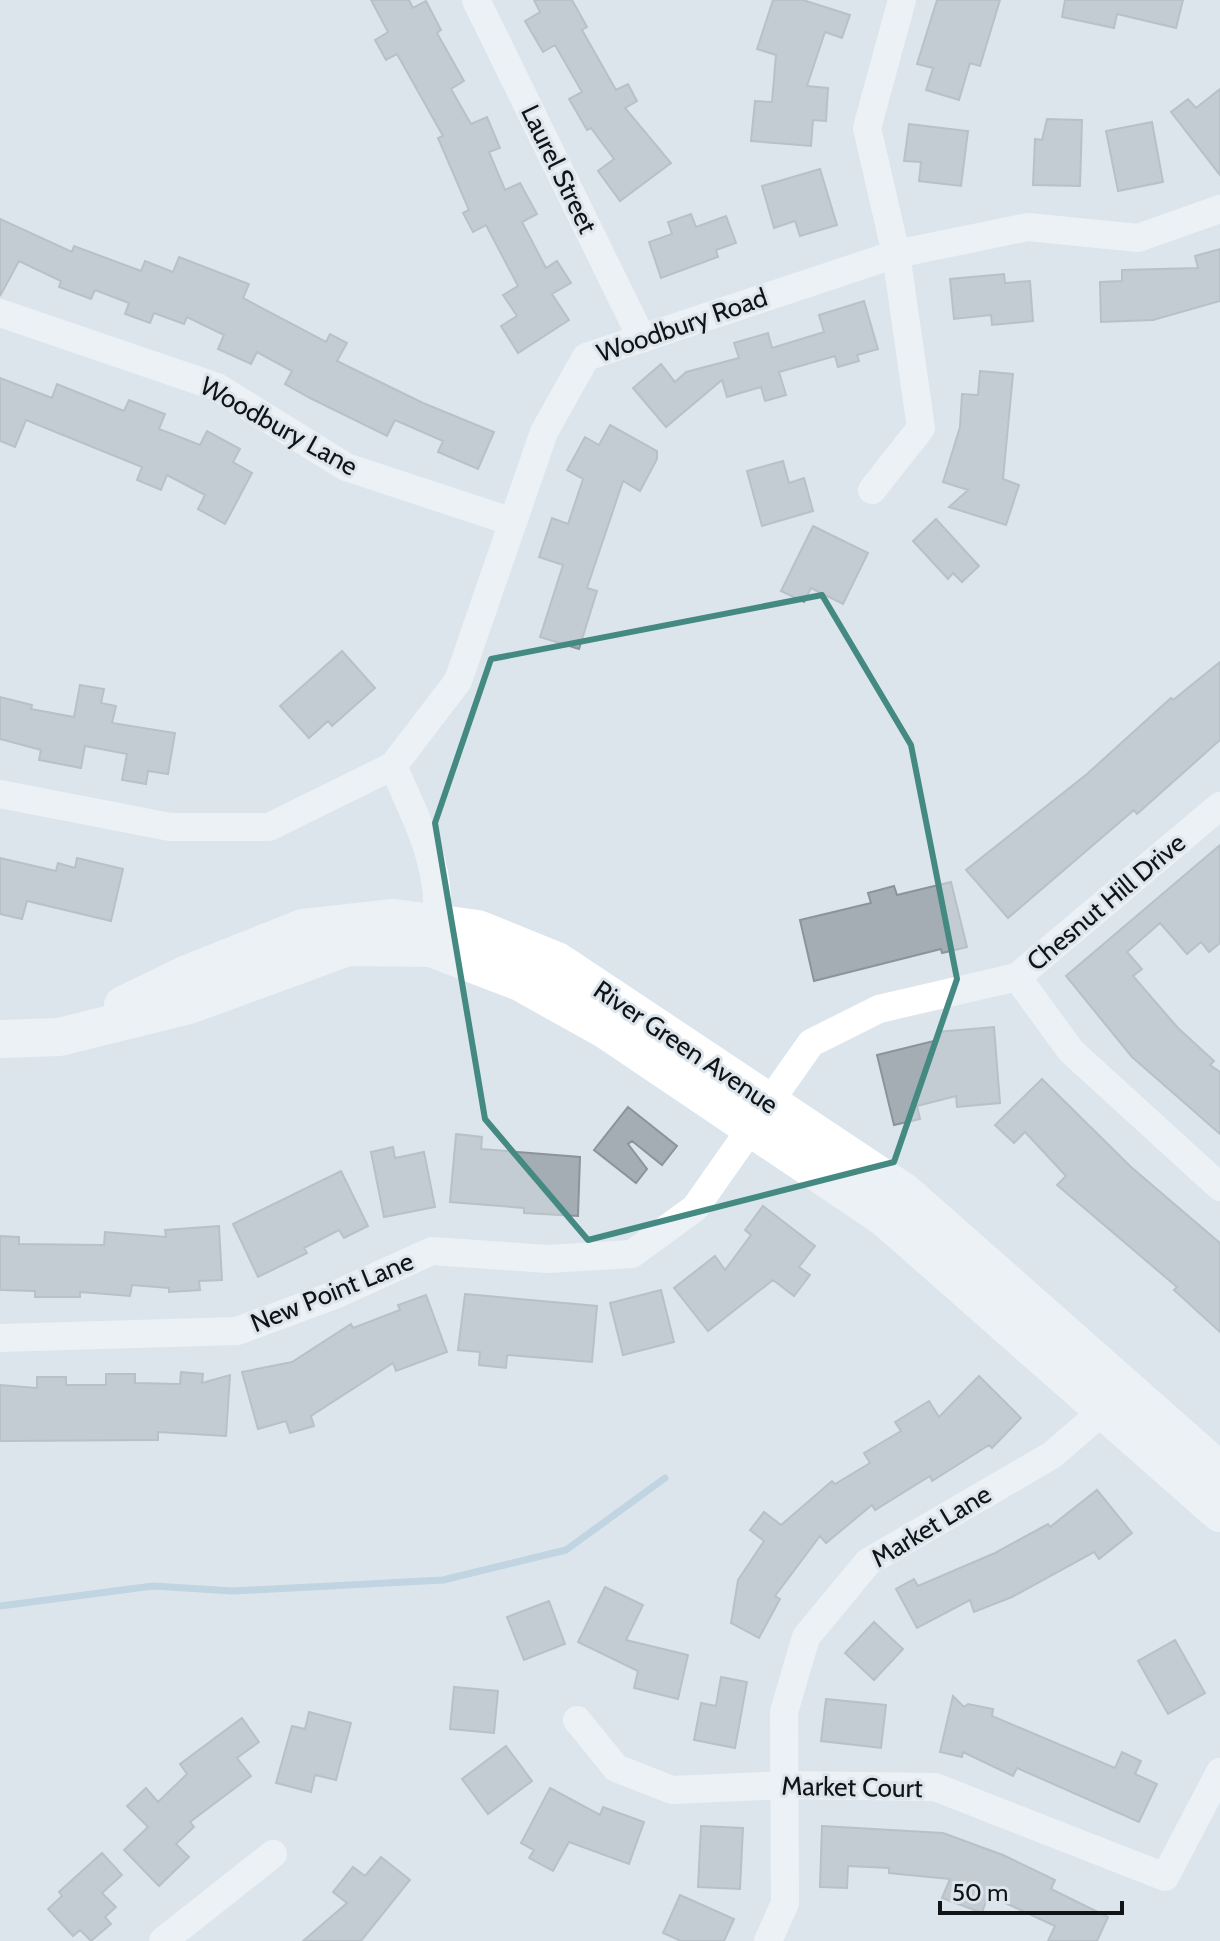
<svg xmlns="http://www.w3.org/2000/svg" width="1220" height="1941" viewBox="0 0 1220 1941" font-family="Cabin,sans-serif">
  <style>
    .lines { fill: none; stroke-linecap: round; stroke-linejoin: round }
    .stream { stroke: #9ebed3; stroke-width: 7 }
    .building { fill: #a4adb3; stroke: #8c949b; stroke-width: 2 }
    .street { stroke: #fff; stroke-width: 28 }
    .secondary { stroke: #fff; stroke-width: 38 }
    .marked { fill: none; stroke: #448a83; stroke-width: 6; stroke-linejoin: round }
    .labels { text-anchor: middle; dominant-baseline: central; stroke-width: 6; stroke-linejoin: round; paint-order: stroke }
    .street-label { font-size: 26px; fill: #101416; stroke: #dce5ec }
  </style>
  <rect width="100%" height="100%" fill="#dce5ec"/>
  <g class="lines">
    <!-- stream -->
    <path class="stream" d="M0 1606 153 1586 233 1591 443 1580 566 1550 665 1478"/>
  </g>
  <!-- building -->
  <path class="building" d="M371 0H409L413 8 426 1 441 30 437 33 464 81 451 89 471 124 487 117 500 148 489 152 505 190 520 183 537 214 522 222 546 268 557 261 571 283 552 294 569 320 518 353 501 326 517 316 503 295 518 286 486 225 473 232 463 213 469 210 438 138 443 136 397 54 386 60 375 40 388 32Z
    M534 0H572L587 27 582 30 616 90 628 84 637 101 625 108 671 163 620 201 598 171 614 159 591 128 587 130 569 99 582 92 555 45 543 52 525 21 540 12Z
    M773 0H803L850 15 842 38 825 32 807 86 828 88 826 121 813 120 811 146 751 141 755 101 772 102 776 55 757 49Z
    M937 0H1000L980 66 970 63 959 100 926 90 933 68 917 64Z
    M1065 0H1183L1176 28 1117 14 1114 28 1062 17Z
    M1220 89V175L1171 112 1188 99 1196 108Z
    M1047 119 1082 120 1080 186 1033 185 1035 139 1042 140Z
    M1152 122 1163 182 1118 191 1106 131Z
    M909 124 968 131 961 186 919 181 921 162 904 161Z
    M820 169 837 225 800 236 795 221 774 228 762 186Z
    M691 214 696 227 726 216 736 243 716 250 718 257 661 278 649 242 672 234 668 222Z
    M0 219 72 252 74 246 141 271 145 261 173 272 179 257 249 284 243 298 326 342 330 334 347 343 337 361 423 403 494 432 478 469 438 452 443 441 395 420 387 436 310 398 285 384 292 371 257 352 251 364 218 349 224 335 187 317 184 324 154 313 150 323 125 314 129 303 95 290 91 299 59 287 61 281 19 261 0 296Z
    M1220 249V301L1153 320 1101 322 1100 282 1122 281V270L1198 268 1195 256Z
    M1004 274 1005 283 1030 281 1033 321 992 325 991 315 954 319 950 279Z
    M864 301 878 349 857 355 859 361 838 367 835 356 779 372 786 395 765 401 761 387 727 397 722 380 666 427 633 388 661 364 675 382 686 372 739 358 734 343 768 333 772 348 824 332 819 315Z
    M980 371 1013 374 1003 479 1019 485 1006 525 949 507 968 490 943 482 960 427 962 394 978 395Z
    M0 378 52 398 57 384 124 411 129 400 165 414 159 429 200 445 207 431 240 449 233 462 252 473 225 524 198 509 205 495 167 475 161 490 137 480 142 467 26 420 15 447 0 441Z
    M610 425 657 451V459L640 491 623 481 587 588 597 591 579 649 540 637 563 565 539 557 552 518 568 524 583 479 567 470 585 437 599 445Z
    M783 461 789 483 804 478 813 511 762 526 747 471Z
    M936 519 979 566 962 582 953 573 948 579 913 541Z
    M813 526 868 553 843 604 811 588 804 602 781 591Z
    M342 651 375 688 332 726 328 721 309 738 280 706Z
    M1220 662V740L1137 814 1134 810 1008 918 966 870 1087 774 1171 698 1173 700Z
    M80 685 104 689 101 703 116 706 112 723 175 733 168 774 148 771 146 784 122 780 127 754 85 746 81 768 39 760 41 750 0 739V697L32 705 31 709 74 717Z
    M1220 845V943L1209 952 1201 942 1187 954 1160 923 1127 952 1142 969 1133 976 1178 1028 1214 1061 1210 1065 1220 1072V1134L1132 1057 1066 976Z
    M0 858 56 871 58 863 75 868 77 858 123 869 111 921 27 901 22 919 0 914Z
    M951 882 967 947 942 953 941 949 814 981 800 920 871 903 868 893 894 886 897 895Z
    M994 1027 1000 1103 957 1107 956 1096 917 1106 920 1119 894 1125 877 1055 938 1040 937 1032Z
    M1042 1079 1131 1167 1220 1243V1332L1174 1290 1177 1287 1057 1185 1066 1176 1025 1132 1014 1143 995 1125Z
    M628 1107 677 1146 662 1165 632 1141 628 1144 647 1169 636 1183 594 1150Z
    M456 1134 482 1137 481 1149 580 1157 578 1216 524 1213V1208L450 1202Z
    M393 1147 395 1158 424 1152 435 1207 384 1217 371 1152Z
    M341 1171 368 1226 344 1238 339 1230 304 1248 307 1253 258 1277 233 1224Z
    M763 1206 815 1246 799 1267 810 1275 794 1296 773 1280 708 1331 674 1288 715 1256 725 1270 751 1235 745 1230Z
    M219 1226 222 1280 199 1281 200 1290 169 1292V1288L132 1285 130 1296 80 1292V1297H35V1291L0 1290V1236L19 1237V1244L104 1245 105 1232 166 1237 165 1230Z
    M661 1290 674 1342 623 1355 610 1303Z
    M465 1294 597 1306 592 1362 507 1355 506 1368 479 1365 480 1352 458 1350Z
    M426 1295 447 1352 396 1371 393 1363 311 1416 314 1426 290 1433 286 1421 258 1429 242 1372 292 1362 351 1324 353 1328 400 1310 398 1305Z
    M181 1372 203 1374 202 1383 230 1375 226 1436 158 1432V1440L0 1441V1385L37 1388V1377H66V1385H106V1374H135V1383L180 1384Z
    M979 1376 1021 1418 992 1448 989 1445 932 1481 930 1476 875 1510 872 1505 826 1543 820 1536 775 1596 780 1599 759 1638 731 1623 738 1580 764 1541 750 1530 764 1512 781 1525 832 1481 835 1484 870 1463 864 1453 901 1431 895 1422 929 1401 939 1417Z
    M1097 1490 1132 1533 1099 1559 1094 1552 1012 1597 974 1612 970 1600 917 1628 896 1589 914 1579 918 1586 995 1553 1048 1524 1050 1527Z
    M605 1587 643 1605 626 1640 688 1655 678 1699 634 1688 638 1671 578 1642Z
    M549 1601 565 1644 524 1660 507 1617Z
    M874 1622 903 1649 874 1680 845 1653Z
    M1175 1640 1205 1693 1168 1714 1138 1661Z
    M721 1677 747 1682 735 1748 694 1740 701 1703 716 1706Z
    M454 1687 498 1691 494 1733 450 1729Z
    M953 1696 964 1707 968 1704 993 1709 992 1716 1115 1768 1122 1752 1141 1761 1135 1774 1157 1784 1139 1822 1017 1768 1013 1776 963 1752 962 1757 940 1752Z
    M826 1699 886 1705 881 1748 821 1741Z
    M309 1712 351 1723 336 1780 315 1775 311 1792 276 1783 292 1726 305 1729Z
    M242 1718 259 1742 237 1758 251 1776 190 1822 194 1827 176 1844 189 1857 159 1886 124 1850 148 1827 127 1806 146 1788 158 1802 187 1774 180 1764Z
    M506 1746 532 1781 488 1814 462 1779Z
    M550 1788 600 1815 603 1807 644 1822 629 1864 569 1842 553 1871 529 1858 534 1850 521 1843Z
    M701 1826 743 1828 740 1889 698 1887Z
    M822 1826 943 1833 1003 1855 1055 1880 1051 1889 1108 1917 1097 1941H1048L1055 1926 988 1895 982 1913 942 1898 950 1879 889 1873V1868L848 1866 847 1888 820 1887Z
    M102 1853 122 1875 102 1893 116 1907 105 1917 111 1924 91 1941 80 1930 73 1936 48 1909 62 1896 59 1892Z
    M381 1857 410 1880 361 1941H303L347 1903 333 1892 353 1867 365 1876Z
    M680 1895 734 1919 724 1941H681L663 1933Z"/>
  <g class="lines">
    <!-- street -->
    <path class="street" d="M476 0 642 339
      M0 313 217 387 346 467 513 522
      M872 490 921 428 896 254 867 128 902 0
      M0 794 170 827H269L393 766
      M433 940C449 878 417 821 393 766L458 681 544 432 586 357 896 254 1028 227 1138 238 1220 209
      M1017 977 1071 1051 1220 1187
      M0 1338 237 1331 337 1294 432 1251 548 1259 632 1254 695 1208 811 1043 879 1009 1017 977 1220 806
      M577 1720 616 1768 672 1790 784 1785 935 1787 1165 1877 1220 1772
      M163 1941 273 1854
      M768 1941 785 1903 784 1712 806 1637 868 1562 1052 1455 1117 1399"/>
    <!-- secondary -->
    <path class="secondary" d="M123 1005 185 975 303 928 394 918 478 929 557 961 904 1192 1220 1471
      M0 1039 59 1037 189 1005 348 947 431 948 520 982 606 1030 885 1218 1220 1513"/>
  </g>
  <!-- marked area -->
  <path d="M0 0H1220V1941H0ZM822 595 911 745 957 979 894 1162 588 1240 485 1119 435 823 491 659Z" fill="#dce5ec" fill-opacity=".55" fill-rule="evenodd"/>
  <path class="marked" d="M822 595 911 745 957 979 894 1162 588 1240 485 1119 435 823 491 659Z"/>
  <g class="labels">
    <!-- street labels -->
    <g class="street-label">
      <text transform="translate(559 169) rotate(64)">Laurel Street</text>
      <text transform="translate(682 325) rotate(-19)">Woodbury Road</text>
      <text transform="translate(279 426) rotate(29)">Woodbury Lane</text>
      <text transform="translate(1106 902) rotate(-40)">Chesnut Hill Drive</text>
      <text transform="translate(686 1047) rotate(34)">River Green Avenue</text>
      <text transform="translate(332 1292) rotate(-22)">New Point Lane</text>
      <text transform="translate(931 1526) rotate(-31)">Market Lane</text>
      <text transform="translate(852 1787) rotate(1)">Market Court</text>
    </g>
  </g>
  <!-- scale -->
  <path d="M940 1901v12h182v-12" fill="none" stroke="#101416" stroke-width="4"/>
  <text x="952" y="1901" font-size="24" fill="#101416" stroke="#dce5ec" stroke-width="6" paint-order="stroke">50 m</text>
</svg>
